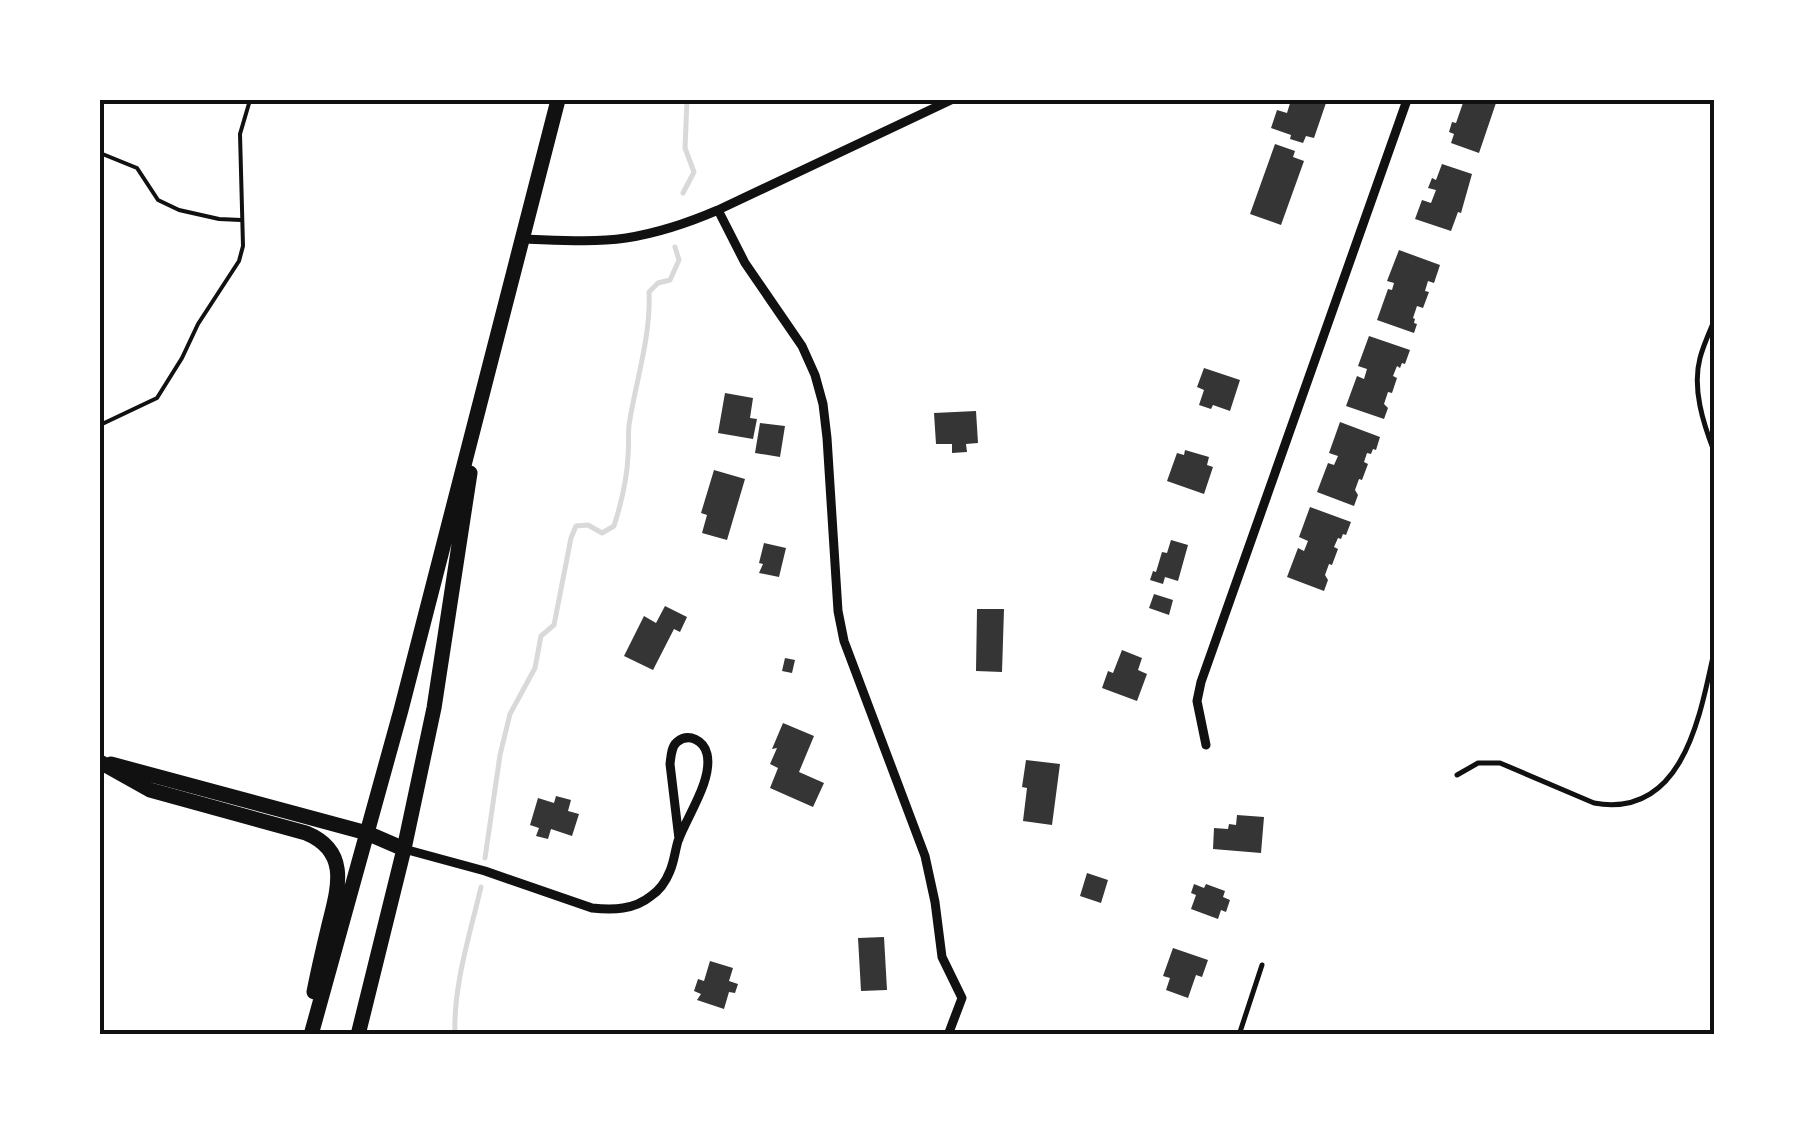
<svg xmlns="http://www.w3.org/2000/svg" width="1814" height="1135" viewBox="0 0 1814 1135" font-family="Commissioner,sans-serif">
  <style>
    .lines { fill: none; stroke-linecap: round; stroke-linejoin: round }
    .stream { stroke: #d9d9d9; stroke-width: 5 }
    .building { fill: #353535 }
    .path { stroke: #111; stroke-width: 4 }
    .service { stroke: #111; stroke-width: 5 }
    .minor { stroke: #111; stroke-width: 9 }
    .primary { stroke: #111; stroke-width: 15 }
    .trunk { stroke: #111; stroke-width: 15 }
    .neatline { fill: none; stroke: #111; stroke-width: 4 }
  </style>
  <rect width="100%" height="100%" fill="#fff"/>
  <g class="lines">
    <!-- stream -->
    <path class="stream" d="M683 193 694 172 685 148 687 100
      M485 858 500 755 510 714 535 668 541 636 554 625 571 538 576 526 588 525 602 533 614 526C621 504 627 480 628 456 629 446 628 435 629 425 636 380 651 337 649 292L658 283 670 280 679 260 675 247
      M100 1033 103 1035
      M455 1035C453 986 470 934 481 887"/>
  </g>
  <!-- building -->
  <path class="building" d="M1291 100H1327L1314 138 1306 136 1303 143 1290 139 1291 135 1271 128 1277 110 1287 113Z
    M1464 100H1497L1479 153 1451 143 1454 134 1449 132 1452 122 1456 123Z
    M1275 144 1295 151 1293 157 1304 161 1281 225 1250 214Z
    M1442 164 1472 174 1461 213 1458 212 1451 231 1415 219 1422 200 1431 203 1436 190 1428 188 1432 178 1436 180Z
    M1399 250 1440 265 1434 283 1428 281 1425 291 1429 292 1423 308 1417 306 1413 318 1415 319 1414 323 1417 324 1414 333 1377 320 1388 289 1392 290 1394 283 1387 281Z
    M1369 336 1410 350 1405 364 1402 363 1400 368 1397 366 1393 376 1397 378 1392 393 1388 392 1384 404 1388 408 1384 419 1346 406 1357 376 1364 379 1367 369 1358 366Z
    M1204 368 1240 380 1230 411 1213 405 1211 409 1199 405 1204 390 1197 387Z
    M725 393 753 398 750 418 757 419 753 439 718 433Z
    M976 411 978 443 966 444 967 452 952 453V444H936L934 413Z
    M1340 422 1380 437 1376 450 1373 449 1371 454 1367 453 1364 462 1368 464 1362 480 1359 479 1355 490 1358 495 1354 506 1317 492 1328 463 1334 465 1338 456 1329 453Z
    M760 423 785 426 780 457 755 453Z
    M1185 450 1209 457 1207 465 1213 467 1204 494 1167 481 1177 453 1184 455Z
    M714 470 745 479 727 540 702 533 707 515 701 513Z
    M1310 507 1351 522 1346 535 1343 534 1341 539 1338 538 1334 547 1338 549 1332 565 1329 564 1325 575 1328 580 1324 591 1287 577 1298 548 1304 551 1308 541 1299 537Z
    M1171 540 1188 545 1178 581 1165 577 1163 584 1150 580 1153 571 1156 572 1162 552 1167 553Z
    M764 543 786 548 779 577 759 573 763 564 759 563Z
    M1154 594 1173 600 1169 615 1149 608Z
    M665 606 687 617 680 632 674 629 653 670 624 656 644 616 656 623Z
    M977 609H1004L1002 672 976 671Z
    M1122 650 1142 658 1138 670 1147 674 1137 701 1102 688 1108 671 1113 673Z
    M785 658 795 660 792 673 782 671Z
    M783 723 814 736 799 772 824 783 813 807 770 788 778 768 770 764 777 748 772 749Z
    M1026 760 1060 764 1052 825 1023 821 1027 788 1022 787Z
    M556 796 571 800 568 811 579 814 572 836 551 829 548 839 536 836 539 828 530 825 538 798 554 803Z
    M1237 815 1264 817 1261 853 1213 849 1214 828 1228 829 1229 824 1236 825Z
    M1087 873 1108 880 1101 903 1080 896Z
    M1194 884 1204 888 1206 884 1225 891 1223 897 1230 900 1226 912 1221 910 1218 919 1191 909 1196 895 1191 893Z
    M884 937 887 990 861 991 858 938Z
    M1173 948 1208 960 1202 977 1196 975 1188 998 1166 990 1170 978 1163 976Z
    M710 961 733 968 729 981 738 984 735 993 729 992 724 1009 697 1000 701 994 694 991 698 979 704 981Z"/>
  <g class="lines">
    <!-- path -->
    <path class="path" d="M100 153 137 168 158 200 179 210 219 219 241 220
      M100 425 157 398 182 358 198 324 239 261 243 246 240 134 250 100"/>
    <!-- service -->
    <path class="service" d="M1714 321C1709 333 1703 346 1700 358 1692 388 1703 423 1714 451
      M1457 775 1478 763H1500L1594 803C1683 819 1700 716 1714 652
      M1239 1035 1262 965"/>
    <!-- minor -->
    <path class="minor" d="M718 210 745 263 802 346 815 375 823 404 827 438 838 611 844 641 925 856 935 902 942 957 962 998 948 1035
      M521 239C556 240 591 243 626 238 658 233 688 223 718 210L951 100
      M1206 745 1197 701 1201 682 1407 100
      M404 849 485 871 592 908C613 910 634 910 651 896 660 890 666 881 670 871 674 862 675 851 678 841 687 816 713 780 707 754 704 741 689 732 677 742 671 747 671 757 670 764L679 839"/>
    <!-- primary -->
    <path class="primary" d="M111 764 367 833 404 849"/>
    <!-- trunk -->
    <path class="trunk" d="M100 762 150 790 306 833C352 852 337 891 328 929 323 950 318 971 314 992
      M311 1035 401 710 558 100
      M358 1035 404 849 434 708 470 473"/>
  </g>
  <!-- border -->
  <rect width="1814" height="1135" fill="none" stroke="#ffffff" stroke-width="205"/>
  <rect x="102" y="102" width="1610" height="930" class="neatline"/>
</svg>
